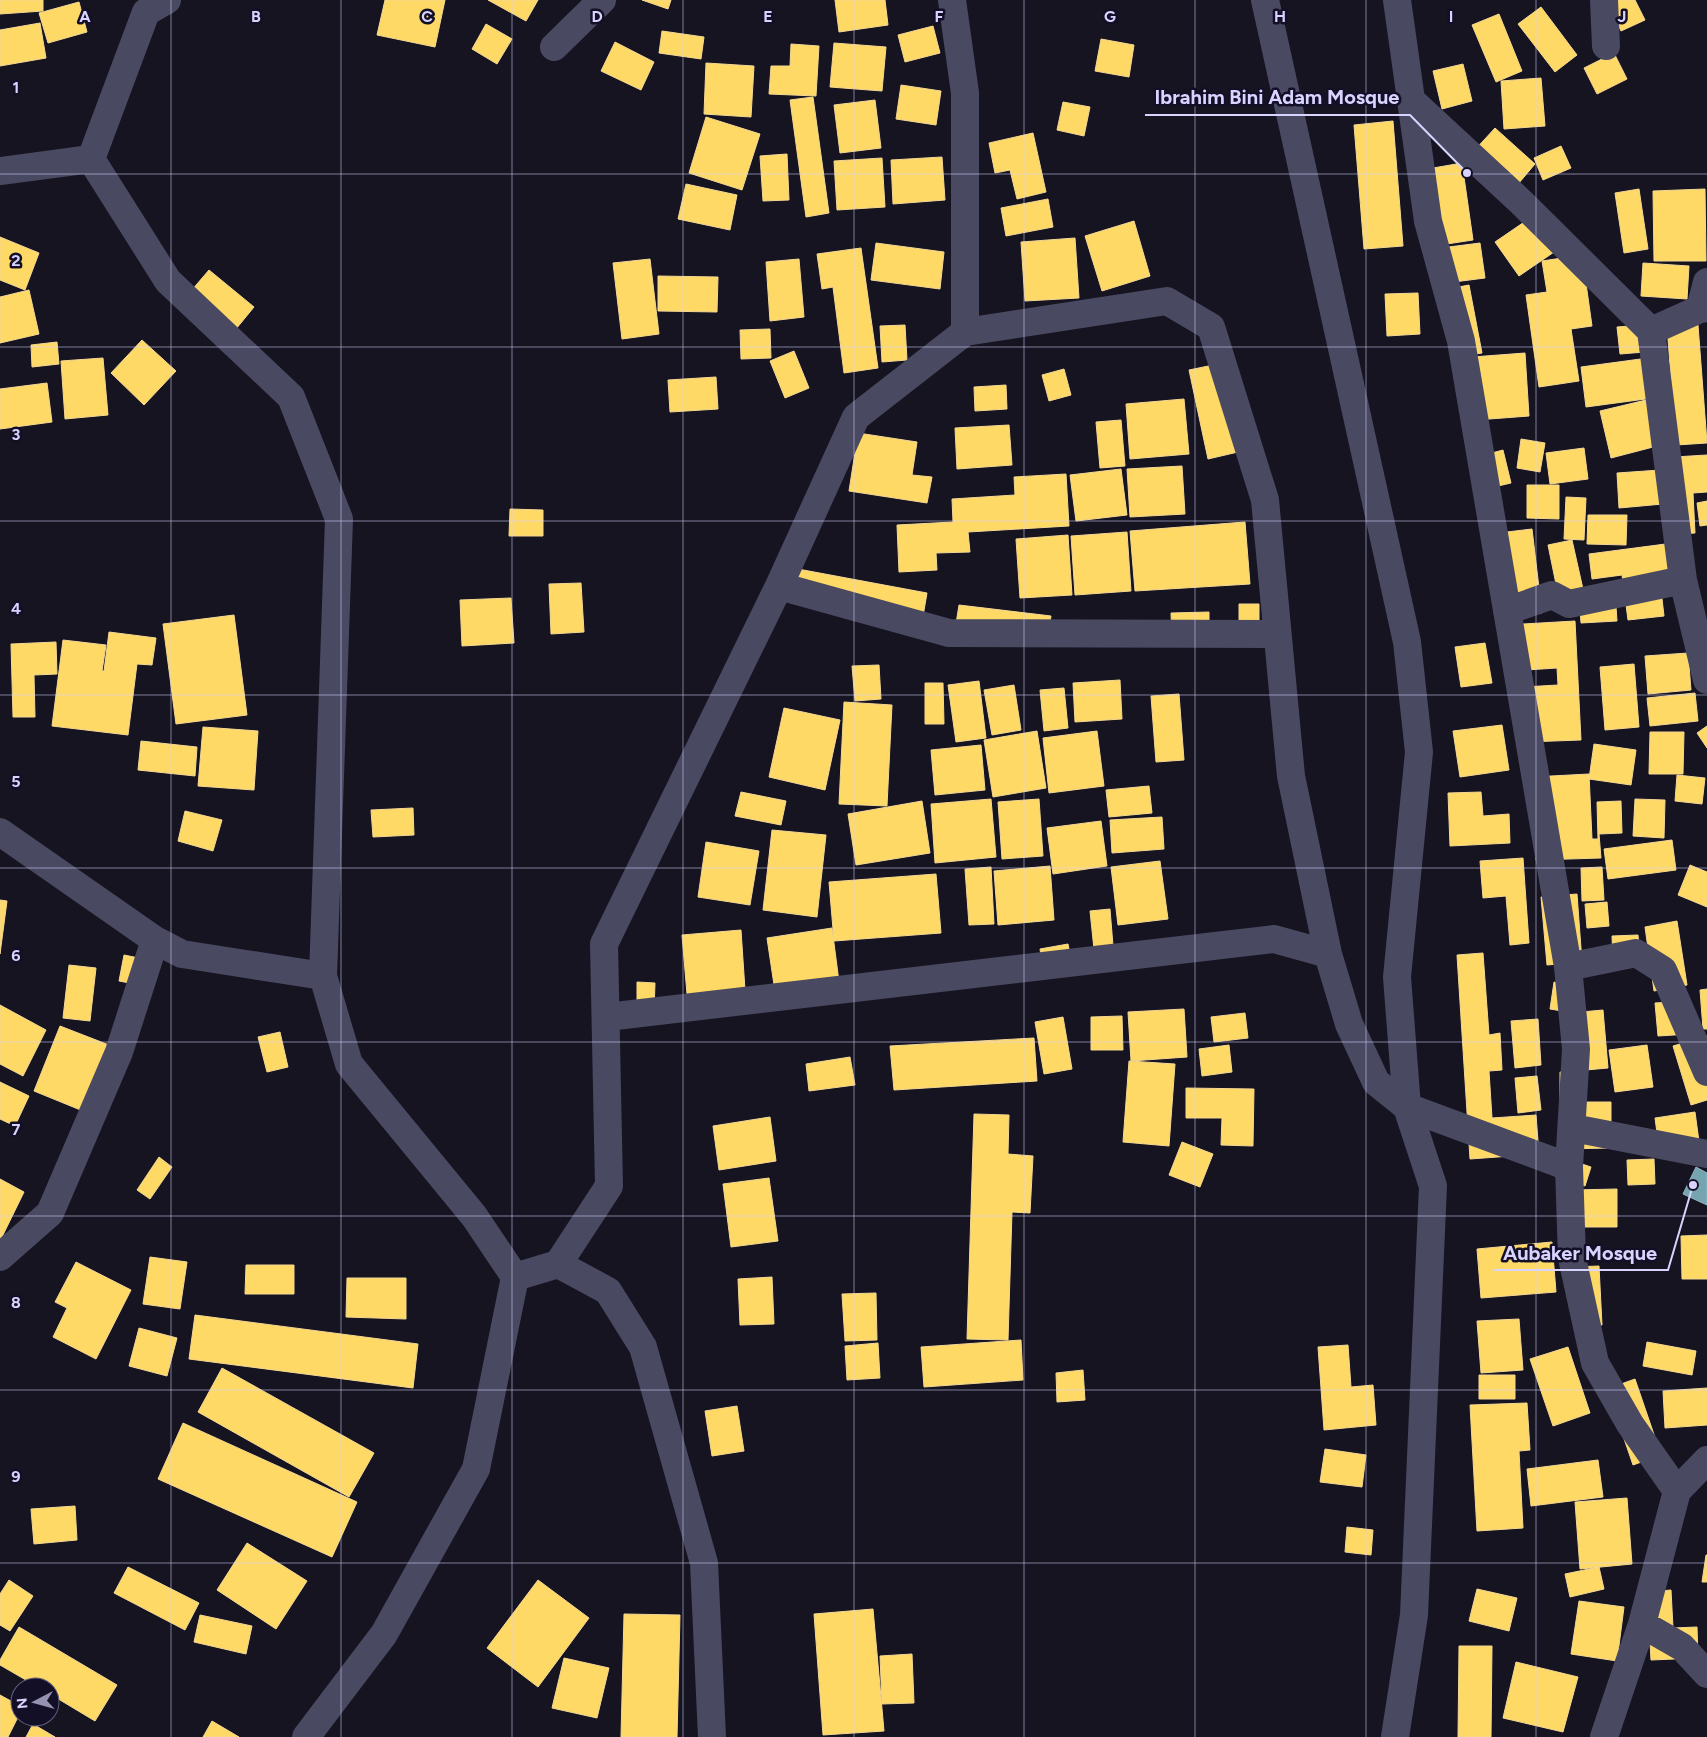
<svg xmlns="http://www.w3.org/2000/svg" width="1707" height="1737" viewBox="0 0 1707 1737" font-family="Figtree,sans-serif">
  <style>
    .homes { fill: #ffd966; stroke: #f4d894 }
    .public { fill: #76a5af; stroke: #94b3c7 }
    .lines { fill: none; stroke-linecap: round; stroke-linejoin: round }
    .minor { stroke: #4a4962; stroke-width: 28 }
    .tertiary { stroke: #4a4962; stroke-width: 28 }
    .grid { fill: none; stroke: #d9d4ff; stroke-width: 1; stroke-opacity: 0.55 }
    .grid-label { font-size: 16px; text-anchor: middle; font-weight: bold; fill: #d9d4ff; stroke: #130f26; stroke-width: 5; stroke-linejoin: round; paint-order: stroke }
    .leader { fill: none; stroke: #d9d4ff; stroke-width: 2 }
    .callout-dot { fill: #d9d4ff; stroke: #130f26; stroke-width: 2 }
    .callout-label { font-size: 20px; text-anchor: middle; font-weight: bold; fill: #d9d4ff; stroke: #130f26; stroke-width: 5; stroke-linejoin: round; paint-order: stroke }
  </style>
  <rect width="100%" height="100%" fill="#161421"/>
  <!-- homes -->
  <path class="homes" d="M0 0H43V11L0 14Z
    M385 0H445L435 47 377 35Z
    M488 0H538L526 21Z
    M642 0H671L668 9Z
    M835 0H885L888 25 839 32Z
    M1606 0H1635L1645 20 1621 31Z
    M79 2 87 32 48 43 39 13Z
    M1541 7 1577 55 1555 72 1518 24Z
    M1499 14 1522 71 1496 82 1472 25Z
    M40 23 46 58 0 66V30Z
    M486 24 512 39 497 64 472 49Z
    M933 26 940 53 905 62 898 35Z
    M662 31 704 37 701 59 659 53Z
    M1101 39 1134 45 1129 77 1095 71Z
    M615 42 654 62 641 90 601 71Z
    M834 43 886 47 882 91 830 87Z
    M791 44 819 46 816 96 769 94 771 66H790Z
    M1614 53 1627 79 1597 94 1584 68Z
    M706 63 754 66 751 117 704 114Z
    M1463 64 1472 101 1442 109 1433 71Z
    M1541 78 1545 126 1504 129 1501 81Z
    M901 85 941 91 936 125 896 119Z
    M813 97 829 213 806 217 790 100Z
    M875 100 881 148 840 153 834 105Z
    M1063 102 1090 107 1084 136 1057 130Z
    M706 117 760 134 742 190 689 173Z
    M1393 121 1403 246 1364 249 1354 125Z
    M1495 128 1535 164 1513 190 1473 152Z
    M1033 133 1046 192 1017 199 1010 170 995 173 989 143Z
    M1561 146 1571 168 1543 180 1534 158Z
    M787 154 789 200 763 201 760 156Z
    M942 157 945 200 893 204 891 160Z
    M882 158 885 207 837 210 834 161Z
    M1462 163 1473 240 1427 247 1416 171Z
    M686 184 737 195 730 230 678 219Z
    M1639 189 1648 249 1624 253 1615 193Z
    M1705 189 1706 261H1654L1653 191Z
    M1048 199 1053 227 1006 236 1001 208Z
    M1533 216 1557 250 1519 276 1495 242Z
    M1134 221 1150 276 1102 291 1085 236Z
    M0 237 39 253 25 290 0 280Z
    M1075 238 1079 298 1025 301 1021 242Z
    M876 243 944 252 940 289 871 280Z
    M1480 243 1485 278 1438 284 1433 249Z
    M861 248 878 368 844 373 833 287 822 289 817 254Z
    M1582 255 1592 326 1571 329 1579 381 1539 387 1526 295 1547 292 1542 261Z
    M650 259 659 334 622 339 613 263Z
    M799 259 804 317 770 321 766 262Z
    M1643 263 1689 266 1687 299 1641 296Z
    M209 270 254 307 236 329 191 291Z
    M658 276 718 277 717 312 658 311Z
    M1469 285 1482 353 1455 358 1443 290Z
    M29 290 39 334 0 343V297Z
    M1418 293 1420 334 1387 336 1385 294Z
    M905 325 907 360 882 362 880 326Z
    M1642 325 1645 352 1620 354 1617 327Z
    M1698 325 1707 443 1676 445 1667 326Z
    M770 329 771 358 741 359 740 330Z
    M142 340 176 371 144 405 111 373Z
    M57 342 59 364 32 367 31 345Z
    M794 351 809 388 785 398 770 361Z
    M1525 353 1529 416 1463 421 1459 358Z
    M103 358 108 415 65 419 61 361Z
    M1648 358 1653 398 1586 407 1581 367Z
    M1218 364 1238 452 1208 459 1189 370Z
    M1064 369 1071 395 1049 401 1042 375Z
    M716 377 718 409 670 412 668 380Z
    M47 383 52 422 0 429V389Z
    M1006 385 1007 409 975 411 974 387Z
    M1184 399 1189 454 1130 459 1126 404Z
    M1646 400 1657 446 1611 458 1600 411Z
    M1121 420 1125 466 1100 468 1096 422Z
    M1009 425 1012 465 957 469 955 428Z
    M858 433 917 442 912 475 932 477 927 503 849 491Z
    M1521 439 1545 443 1540 472 1517 468Z
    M1584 448 1588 479 1550 484 1546 453Z
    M1503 450 1511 483 1485 489 1477 457Z
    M1707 455V492L1693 493 1695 533 1679 534 1674 457Z
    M1182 466 1185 514 1130 517 1127 469Z
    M1121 469 1127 515 1076 521 1070 475Z
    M1660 470 1663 504 1619 508 1617 473Z
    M1066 474 1069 526 968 532 970 552 936 553 937 570 899 572 897 525 953 522 952 499 1015 495 1014 477Z
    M1527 485H1559V519L1527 518Z
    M1566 497 1586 498 1584 540 1564 539Z
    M1707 501V525L1700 526 1697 503Z
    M510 509 543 510V536H509Z
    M1588 515H1627L1626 545 1587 544Z
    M1245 522 1250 584 1135 591 1130 531Z
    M1532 529 1542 613 1501 619 1490 534Z
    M1127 532 1131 591 1075 595 1071 536Z
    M1068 535 1072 595 1020 598 1016 539Z
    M1572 540 1583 589 1558 594 1548 545Z
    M1673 543 1679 588 1661 590 1664 616 1628 620 1622 575 1592 579 1589 554Z
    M798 569 927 593 921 628 791 603Z
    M581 583 584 632 551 634 549 584Z
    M1615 592 1617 621 1581 623 1579 595Z
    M511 598 514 643 462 646 460 600Z
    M1239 604H1259V641H1239Z
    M959 605 1051 616 1047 642 955 630Z
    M1209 612V641L1172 642 1171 613Z
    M234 615 247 715 176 724 163 624Z
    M1575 621 1581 740 1526 742 1523 687 1558 685 1557 668 1526 670 1523 624Z
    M109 632 156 638 152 665 137 664 128 735 52 726 63 640 106 645 102 671H104Z
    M56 642 57 674 34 675 35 717H13L11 644Z
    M1485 643 1492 683 1461 687 1455 647Z
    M1688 653 1691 690 1648 694 1645 656Z
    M1634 664 1639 727 1605 730 1600 667Z
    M879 665 881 699 855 701 852 666Z
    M1120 680 1122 719 1075 722 1073 683Z
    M979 681 986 738 956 742 948 685Z
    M925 683H943L944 724H925Z
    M1014 685 1021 730 992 735 984 690Z
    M1064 688 1068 728 1044 731 1040 690Z
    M1695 693 1698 721 1650 726 1647 698Z
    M1179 694 1184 760 1156 762 1151 696Z
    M844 702 892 705 887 806 839 804Z
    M784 708 840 720 825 790 769 777Z
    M1502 725 1509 770 1460 777 1453 731Z
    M1707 726V748L1697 733Z
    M203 727 258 731 254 790 198 786Z
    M1037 731 1046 788 993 797 984 740Z
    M1097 731 1104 786 1049 793 1043 738Z
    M1650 732H1684L1683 774H1649Z
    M141 741 197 747 195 776 138 770Z
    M1594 744 1636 750 1631 785 1589 779Z
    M981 745 985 790 935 795 931 750Z
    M1589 774 1592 839H1598L1597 802 1621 801 1622 833 1599 834 1601 858 1536 860 1532 777Z
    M1677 775 1705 778 1702 804 1675 801Z
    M1149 786 1152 813 1109 817 1106 790Z
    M741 792 786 801 781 825 735 816Z
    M1481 792 1483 816 1509 814 1510 843 1450 846 1448 793Z
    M991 799 996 857 935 863 931 804Z
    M1039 799 1043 856 1002 859 998 802Z
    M1635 799 1665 800 1664 838 1633 836Z
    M922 801 930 853 856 865 848 814Z
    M413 808 414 835 373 837 371 810Z
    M185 811 222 820 213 851 178 841Z
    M1162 817 1164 849 1112 853 1110 820Z
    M1101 821 1107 866 1053 874 1047 828Z
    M772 830 826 835 817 917 763 910Z
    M1672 840 1676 870 1608 879 1604 849Z
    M706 842 759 851 750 905 698 897Z
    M1523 858 1529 943 1510 945 1506 896 1483 898 1480 861Z
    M1160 861 1168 919 1118 925 1111 867Z
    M1690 865 1707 872V907L1678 895Z
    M1050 866 1054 920 998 925 994 871Z
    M991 867 994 924 969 925 965 869Z
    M1602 867 1604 900 1582 901 1581 868Z
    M936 874 941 933 834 941 829 882Z
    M1577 894 1582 962 1547 965 1541 897Z
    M0 900 7 901 0 954Z
    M1607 902 1609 926 1587 928 1585 904Z
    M1110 909 1114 958 1095 959 1090 911Z
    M1677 921 1687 985 1654 991 1645 927Z
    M832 928 841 997 777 1005 767 938Z
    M741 930 745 990 687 994 682 935Z
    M1638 935 1640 959 1613 961 1612 936Z
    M1068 944 1072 964 1043 969 1040 949Z
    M1483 953 1489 1035 1500 1033 1502 1070 1489 1071 1492 1118 1536 1115 1539 1154 1470 1159 1457 955Z
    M124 955 149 960 145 986 119 981Z
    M69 965 96 968 90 1021 63 1018Z
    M637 982 655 983 654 1011H637Z
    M1554 982 1571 985 1568 1012 1550 1009Z
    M1707 989V1029H1703L1700 990Z
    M1688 1001 1690 1034 1658 1036 1655 1003Z
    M0 1005 46 1030 23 1076 0 1064Z
    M1184 1009 1187 1057 1131 1061 1128 1012Z
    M1603 1010 1608 1068 1575 1071 1570 1013Z
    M1245 1013 1248 1038 1214 1042 1211 1017Z
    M1122 1016 1123 1050H1091V1017Z
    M1063 1017 1072 1069 1044 1074 1035 1022Z
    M1538 1019 1541 1065 1515 1068 1511 1021Z
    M60 1026 109 1045 83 1111 34 1091Z
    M280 1032 288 1067 267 1072 258 1037Z
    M1707 1036V1100L1691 1105 1673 1046Z
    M1034 1038 1037 1081 894 1090 890 1046Z
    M1229 1045 1232 1072 1202 1076 1199 1049Z
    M1647 1045 1653 1087 1615 1092 1609 1050Z
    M850 1057 855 1085 809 1091 806 1064Z
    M1129 1061 1175 1064 1169 1146 1123 1142Z
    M1560 1072 1581 1073V1102H1611V1148L1560 1149Z
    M1537 1076 1541 1110 1518 1113 1515 1078Z
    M0 1082 29 1096 15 1126 0 1119Z
    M1186 1088 1254 1089 1253 1146 1221 1145 1222 1118H1186Z
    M1695 1112 1700 1149 1660 1155 1655 1118Z
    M974 1114 1009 1115 1008 1154 1033 1156 1030 1213 1012 1212 1008 1340 967 1339Z
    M770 1117 776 1161 719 1170 713 1126Z
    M1182 1142 1213 1154 1200 1187 1169 1175Z
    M159 1157 172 1167 150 1199 137 1190Z
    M1561 1157 1591 1167 1585 1186 1555 1176Z
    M1654 1159 1655 1184 1628 1185 1627 1160Z
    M769 1178 778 1241 731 1247 723 1184Z
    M0 1179 24 1192 1 1239 0 1238Z
    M1617 1189V1227H1573V1190Z
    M1707 1235V1279H1682L1681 1236Z
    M1552 1242 1556 1292 1481 1298 1477 1249Z
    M150 1257 187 1262 180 1309 143 1304Z
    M76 1262 131 1290 96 1359 53 1337 67 1308 55 1302Z
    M246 1265H294V1294H245Z
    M1599 1266 1602 1325 1576 1326 1573 1267Z
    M772 1277 774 1324 740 1325 738 1279Z
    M347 1278H406V1319L346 1317Z
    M876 1293 877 1340 845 1341 842 1294Z
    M195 1315 418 1344 413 1388 189 1359Z
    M1519 1319 1523 1370 1481 1373 1477 1321Z
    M139 1328 177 1338 167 1376 129 1366Z
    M1021 1340 1023 1380 924 1387 921 1347Z
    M1647 1342 1696 1351 1692 1375 1643 1366Z
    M878 1343 880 1378 847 1380 845 1346Z
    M1348 1345 1351 1387 1373 1385 1376 1425 1324 1430 1318 1347Z
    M1568 1347 1590 1413 1553 1426 1530 1359Z
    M222 1368 374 1453 349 1497 198 1412Z
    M1083 1370 1085 1400 1057 1402 1056 1373Z
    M1479 1375H1515V1399H1479Z
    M1635 1379 1661 1455 1633 1465 1607 1389Z
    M1707 1388V1425L1665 1428 1663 1391Z
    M1527 1403 1530 1450 1519 1451 1523 1528 1477 1531 1470 1405Z
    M737 1406 744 1451 712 1456 705 1411Z
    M183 1423 357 1502 332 1557 158 1479Z
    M1325 1449 1366 1455 1362 1487 1320 1482Z
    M1598 1460 1603 1497 1531 1506 1527 1469Z
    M1627 1498 1632 1564 1580 1569 1575 1502Z
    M75 1506 77 1540 34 1544 31 1509Z
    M1347 1527 1373 1530 1371 1555 1345 1552Z
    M247 1543 307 1581 276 1629 217 1590Z
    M1706 1555H1707V1582H1702Z
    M128 1567 199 1603 185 1630 114 1593Z
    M1599 1567 1604 1589 1570 1597 1565 1574Z
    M9 1580 33 1596 10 1631 0 1625V1594Z
    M538 1580 589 1618 538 1687 487 1648Z
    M1477 1589 1517 1598 1509 1631 1469 1621Z
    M1671 1590 1673 1628 1697 1627 1698 1658 1651 1660 1647 1592Z
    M1579 1601 1624 1607 1617 1661 1571 1654Z
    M873 1609 884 1731 823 1735 814 1614Z
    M624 1614 680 1615 677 1737H621Z
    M200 1615 252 1626 246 1654 194 1642Z
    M19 1627 117 1685 95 1721 50 1694V1687H38L0 1665V1660Z
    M1459 1646H1492L1491 1737H1458Z
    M912 1654 914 1703 882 1704 880 1656Z
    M564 1658 609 1668 597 1718 552 1708Z
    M1516 1662 1578 1677 1563 1732 1503 1718Z
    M0 1695 20 1706V1713L8 1737H0Z
    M212 1721 239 1737H203Z
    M33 1724 55 1737H26Z"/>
  <!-- public -->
  <path class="public" d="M1696 1167 1707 1173V1205L1683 1194Z"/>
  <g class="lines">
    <!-- minor -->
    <path class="minor" d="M952 0 965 93V332
      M1397 0 1428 221 1461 341 1568 967 1576 1049 1569 1167 1572 1258 1595 1363 1630 1424 1677 1491 1642 1624 1604 1737
      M1604 0 1606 46
      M554 47 602 0
      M1413 102 1522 203 1651 331 1683 580 1707 680
      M0 171 91 159
      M1700 309 1707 282
      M1651 331 1700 309 1707 308
      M779 586 949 633 1277 634
      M1507 611 1552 595 1569 604 1683 580
      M0 832 155 940 182 954 323 976
      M1568 967 1636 953 1663 970 1707 1072
      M607 1017 1274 939 1328 954
      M1573 1128 1707 1154
      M0 1257 50 1213 119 1052 155 940
      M558 1264 609 1186 604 944 779 586 856 417 965 332 1167 301 1211 327 1265 500 1291 776 1328 954 1349 1024 1376 1082 1407 1107 1569 1167
      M515 1277 558 1264 608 1291 643 1347 704 1563 712 1737
      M1677 1491 1707 1460
      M1642 1624 1682 1647 1707 1674"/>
    <!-- tertiary -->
    <path class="tertiary" d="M167 0 146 12 91 159 168 281 291 397 339 519 323 976 349 1064 474 1216 515 1277 476 1469 384 1634 306 1737
      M1265 0 1407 642 1419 752 1397 977 1407 1107 1433 1186 1414 1615 1395 1737"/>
  </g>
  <!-- grid -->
  <path class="grid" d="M171 0V1737M341 0V1737M512 0V1737M683 0V1737M854 0V1737M1024 0V1737M1195 0V1737M1366 0V1737M1536 0V1737M0 174H1707M0 347H1707M0 521H1707M0 695H1707M0 868H1707M0 1042H1707M0 1216H1707M0 1390H1707M0 1563H1707"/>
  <g class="grid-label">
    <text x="85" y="22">A</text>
    <text x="256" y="22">B</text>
    <text x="427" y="22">C</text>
    <text x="597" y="22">D</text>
    <text x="768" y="22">E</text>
    <text x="939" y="22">F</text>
    <text x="1110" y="22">G</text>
    <text x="1280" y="22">H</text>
    <text x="1451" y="22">I</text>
    <text x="1622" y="22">J</text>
    <text x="16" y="93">1</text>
    <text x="16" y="266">2</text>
    <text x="16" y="440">3</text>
    <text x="16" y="614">4</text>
    <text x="16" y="787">5</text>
    <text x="16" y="961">6</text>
    <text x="16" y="1135">7</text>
    <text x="16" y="1308">8</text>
    <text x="16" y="1482">9</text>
  </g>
  <!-- callouts -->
  <path class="leader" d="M1467 173L1410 115H1145M1693 1185L1668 1270H1493"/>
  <g class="callout-dot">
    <circle cx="1467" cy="173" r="5"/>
    <circle cx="1693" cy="1185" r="5"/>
  </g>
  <g class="callout-label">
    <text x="1277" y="104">Ibrahim Bini Adam Mosque</text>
    <text x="1580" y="1260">Aubaker Mosque</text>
  </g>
  <!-- north arrow -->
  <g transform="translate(35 1702) rotate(264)"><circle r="24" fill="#130f26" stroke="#625e7d"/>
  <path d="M0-4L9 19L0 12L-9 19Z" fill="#9591b1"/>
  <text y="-8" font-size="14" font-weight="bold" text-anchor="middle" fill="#d9d4ff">N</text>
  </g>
</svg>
